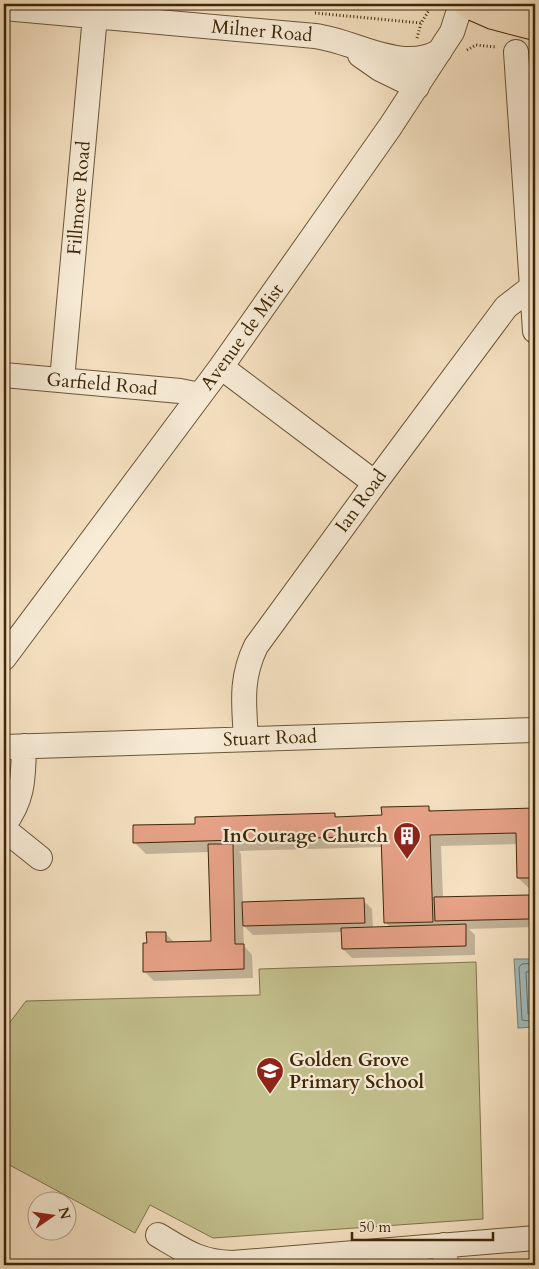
<svg xmlns="http://www.w3.org/2000/svg" width="539" height="1269" viewBox="0 0 539 1269" font-family="Cardo,serif">
  <style>
    .green { fill: #c3c18e; stroke: #80744b }
    .water { fill: #a1bbbd; stroke: #798075 }
    .shadow { fill: #0003; fill-rule: evenodd }
    .lines { fill: none; stroke-linecap: round; stroke-linejoin: round }
    .shore { stroke: #707162; stroke-width: 1 }
    .building { fill: #e7a288; stroke: #3e2708 }
    .minor-casing { stroke: #6c5636; stroke-width: 26 }
    .major-casing { stroke: #3e2708; stroke-width: 30 }
    .path { stroke: #3e2708; stroke-width: 3; stroke-dasharray: 1 2.5; stroke-linecap: butt }
    .minor { stroke: #f8ecd7; stroke-width: 24 }
    .major { stroke: #f5e1c1; stroke-width: 28 }
    .labels { text-anchor: middle; dominant-baseline: central; stroke-width: 4.5; stroke-linejoin: round; paint-order: stroke }
    .street-label { font-size: 19px; fill: #3e2708; stroke: #f8ecd7 }
    .poi-label { font-size: 19px; font-weight: bold; fill: #3e2708; stroke: #f8ecd7; text-anchor: end }
  </style>
  <rect width="100%" height="100%" fill="#f5e1c1"/>
  <filter id="stains"><feTurbulence type="fractalNoise" baseFrequency=".004" numOctaves="4"/><feColorMatrix values="0 0 0 0 .2 0 0 0 0 .09 0 0 0 0 .02 0 0 0 .5 -.17"/></filter>
  <radialGradient id="worn" r=".72"><stop offset=".6" stop-color="#630" stop-opacity="0"/><stop offset="1" stop-color="#630" stop-opacity=".3"/></radialGradient>
  <!-- green -->
  <path class="green" d="M476 962 483 1219 213 1238 150 1205 135 1233 4 1162V1030L26 1001 260 995 259 969Z"/>
  <!-- water -->
  <path class="water" d="M514 959H535V1027L518 1028Z"/>
  <!-- shadow -->
  <path class="shadow" d="M428 807 433 812 535 810V889H530L518 878 517 844 441 846 443 898 528 896 535 903V927L469 929 475 935V955L352 958 343 949 342 932 253 935 243 925 244 946 252 955 253 978 154 981 144 971 148 944 165 933 174 942H212L210 852 146 854 134 842 197 825 335 814 338 818 383 817ZM383 847 386 923 391 928H373L372 909 363 900 243 903 241 854 239 851Z"/>
  <g class="lines">
    <!-- shore -->
    <path class="shore" d="M535 963 522 964 519 967 522 1020 535 1022
      M535 970 526 972 528 1014 535 1015"/>
  </g>
  <!-- building -->
  <path class="building" d="M429 806V811L535 808V903L534 878H517L516 833 430 835 433 922 384 923 381 836 133 843V825L195 824V817L335 813V817L382 815 381 807Z
    M208 844H233L235 944H244V969L143 972V943H147L146 932H166V942L211 941Z
    M529 895V919L435 921 434 897Z
    M364 898 365 923 243 926 242 902Z
    M466 924V946L342 949 341 928Z"/>
  <g class="lines">
    <defs>
      <path id="minor" d="M4 8 315 36C355 41 402 74 440 51
        M516 52 535 331
        M360 55 380 69 417 87
        M221 367 375 483
        M4 375 180 391 200 395
        M62 380 95 16 83 6
        M4 658 221 367 390 127 452 32 461 4
        M246 739C244 704 240 679 256 646L375 483 506 307 532 287
        M4 747 535 730
        M4 825C24 798 23 778 24 746
        M4 829 40 858
        M158 1235C185 1251 199 1262 232 1263L535 1238
        M444 1245 446 1265"/>
      <path id="major" d="M468 4 493 15 535 26"/>
    </defs>
    <!-- minor casing -->
    <use href="#minor" class="minor-casing"/>
    <!-- major casing -->
    <use href="#major" class="major-casing"/>
    <!-- path -->
    <path class="path" d="M315 13 421 23
      M417 38 421 23 433 4
      M467 50 476 45 496 47"/>
    <!-- minor -->
    <use href="#minor" class="minor"/>
    <!-- major -->
    <use href="#major" class="major"/>
  </g>
  <!-- icons -->
  <defs>
    <symbol id="building-pin" viewBox="-11 -11 22 30"><path d="M0 17L-7.5 6A9.5 9.5 0 1 1 7.5 6Z" fill="#8f2418" stroke="#f8ecd7"/><path d="M-4-6H4V6H1V3H-1V6H-4ZM-2.5-4.3h1.7v1.8h-1.7ZM.8-4.3h1.7v1.8H.8ZM-2.5-1h1.7V.8h-1.7ZM.8-1h1.7V.8H.8Z" fill="#fff"/></symbol>
    <symbol id="school-pin" viewBox="-11 -11 22 30"><path d="M0 17L-7.5 6A9.5 9.5 0 1 1 7.5 6Z" fill="#8f2418" stroke="#f8ecd7"/><path d="M0-5L7-2L0 1L-7-2ZM-4 1L0 2.5L4 1V4Q0 6-4 4Z" fill="#fff"/></symbol>
  </defs>
  <g fill-rule="evenodd">
    <use href="#building-pin" x="391" y="820" width="32" height="43"/>
    <use href="#school-pin" x="254" y="1055" width="32" height="43"/>
  </g>
  <g class="labels">
    <!-- street labels -->
    <g class="street-label">
      <text transform="translate(262 31) rotate(5)">Milner Road</text>
      <text transform="translate(79 198) rotate(-85)">Fillmore Road</text>
      <text transform="translate(242 337) rotate(-54)">Avenue de Mist</text>
      <text transform="translate(102 384) rotate(5)">Garfield Road</text>
      <text transform="translate(361 501) rotate(-54)">Ian Road</text>
      <text transform="translate(270 738) rotate(-2)">Stuart Road</text>
    </g>
    <!-- poi labels -->
    <g class="poi-label">
      <text x="388" y="836">InCourage Church</text>
      <text x="289" y="1060" text-anchor="start">Golden Grove<tspan x="289" dy="22">Primary School</tspan></text>
    </g>
  </g>
  <!-- margin -->
  <rect width="539" height="1269" fill="none" stroke="#f5e1c1" stroke-width="20"/>
  <rect x="5" y="5" width="529" height="1259" fill="none" stroke="#3e2708" stroke-width="2.5"/>
  <rect x="10" y="10" width="519" height="1249" fill="none" stroke="#3e2708"/>
  <!-- north arrow -->
  <g transform="translate(52 1216) rotate(77)"><circle r="24" fill="#f8ecd7" stroke="#ae9d84"/>
  <path d="M0-4L9 19L0 12L-9 19Z" fill="#8f2418"/>
  <text y="-8" font-size="14" font-weight="bold" text-anchor="middle" fill="#3e2708">N</text>
  </g>
  <!-- scale -->
  <path d="M352 1232v8h141v-8" fill="none" stroke="#3e2708" stroke-width="2.5"/>
  <text x="359" y="1232" font-size="15" fill="#3e2708" stroke="#f8ecd7" stroke-width="4" paint-order="stroke">50 m</text>
  <rect width="100%" height="100%" filter="url(#stains)"/>
  <rect width="100%" height="100%" fill="url(#worn)"/>
</svg>
